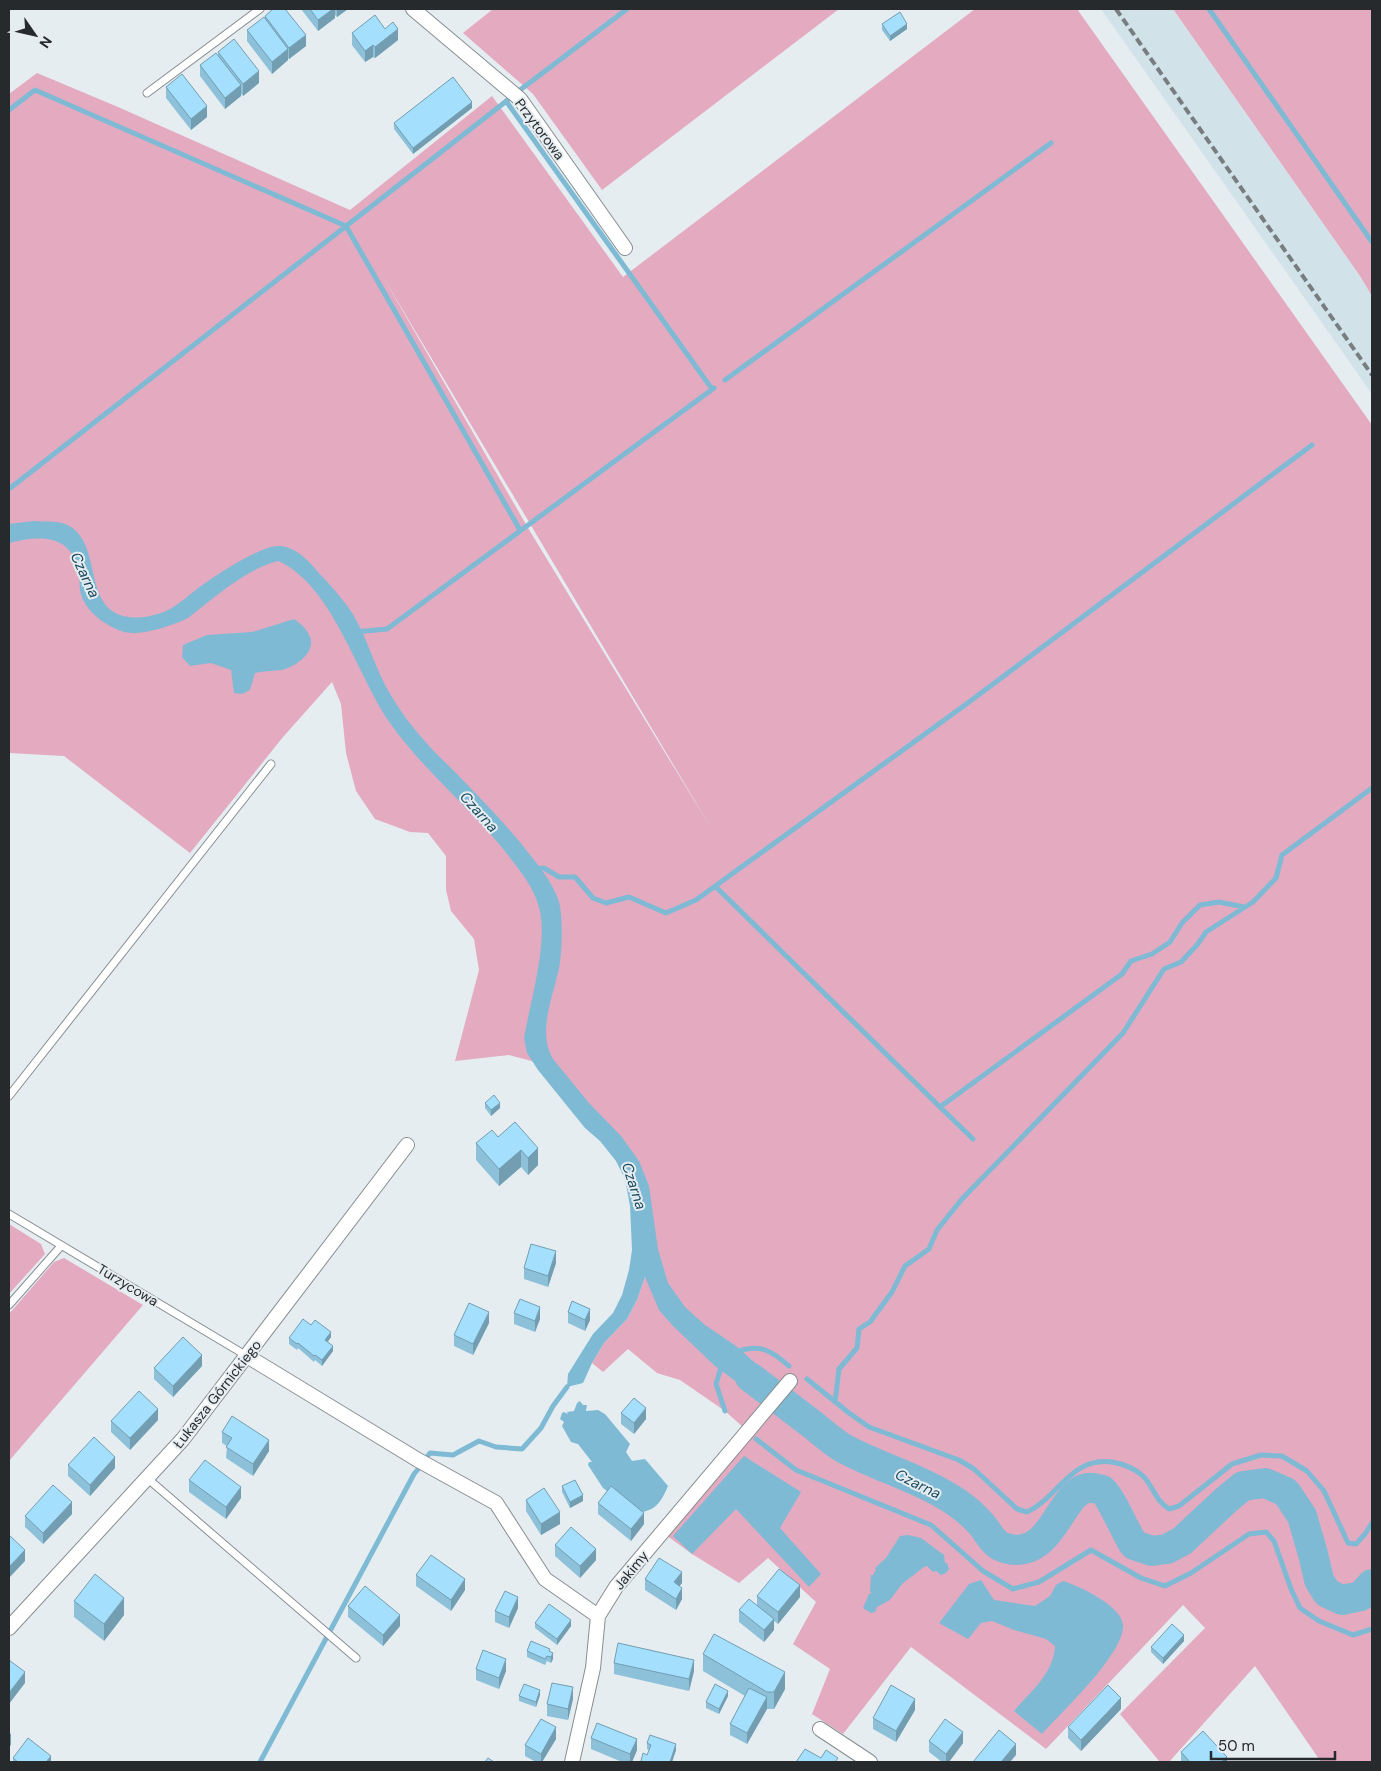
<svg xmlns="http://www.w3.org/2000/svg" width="1381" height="1771" viewBox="0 0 1381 1771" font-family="'DM Sans',sans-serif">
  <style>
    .built { fill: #d2e2e9 }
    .green { fill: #e4aac0; fill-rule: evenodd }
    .water { fill: #7fbad5 }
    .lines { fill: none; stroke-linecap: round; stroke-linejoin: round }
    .stream { stroke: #7fbad5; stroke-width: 5 }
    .river { stroke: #7fbad5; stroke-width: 30 }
    .service-casing { stroke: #878e91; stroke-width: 9 }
    .minor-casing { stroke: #878e91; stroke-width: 16 }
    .service { stroke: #fff; stroke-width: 7 }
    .minor { stroke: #fff; stroke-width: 14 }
    .rail { stroke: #787e80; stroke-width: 4; stroke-dasharray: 8 4; stroke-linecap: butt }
    .wall { fill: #8dc1da }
    .shaded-wall { fill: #739db1 }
    .building { fill: #a4e0fd; stroke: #739db1 }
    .labels { text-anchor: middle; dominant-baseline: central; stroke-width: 4; stroke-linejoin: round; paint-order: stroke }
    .street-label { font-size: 14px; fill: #272a2c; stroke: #e5edf1 }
    .water-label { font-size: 15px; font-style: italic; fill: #1c4c60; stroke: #e5edf1 }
  </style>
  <rect width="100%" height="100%" fill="#e5edf1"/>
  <!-- built -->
  <path class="built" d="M1101 9H1173L1360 276 1372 296V394Z"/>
  <!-- green -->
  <path class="green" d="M493 9H839L602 190 533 94 463 33Z
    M975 9H1077L1372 425V1762H1321L1255 1666 1169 1762H1160L1120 1714 1205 1628 1183 1605 1046 1749 911 1647 843 1734 812 1714 830 1669 793 1644 816 1602 768 1558 739 1583 692 1554 659 1530 744 1428 725 1411 680 1380 657 1373 628 1349 603 1372 592 1363 604 1343 627 1319 637 1300 645 1277 630 1163 539 1063 509 1055 455 1061 479 970 474 939 451 911 446 890V856L428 833 410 832 375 819 356 791 346 753 341 704 332 682 283 737 190 853 64 756 9 753V94L37 73 118 107 350 210 492 96 623 277ZM382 275 711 828 531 533Z
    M1173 9H1372V296L1360 276Z
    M9 1224 41 1244 45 1254 9 1294Z
    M64 1258 143 1305 9 1461V1314L54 1262Z"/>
  <!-- water -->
  <path class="water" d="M34 521C45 522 62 520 71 527 103 548 82 611 129 617 142 619 159 615 170 609 181 603 191 593 201 586 216 575 232 565 249 556 258 552 270 545 280 546 296 547 309 561 318 572 331 586 344 600 354 616 369 642 376 672 392 697 401 712 411 726 423 739 433 751 445 762 456 773 479 797 502 820 523 846 537 864 552 880 559 902 563 917 562 947 560 963 555 994 536 1030 553 1059L589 1103 621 1136 639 1161 649 1186 658 1249 668 1283 685 1307 705 1325 736 1346 778 1383 764 1402 715 1366 673 1326 659 1310 645 1277 637 1300 627 1319 604 1343 592 1363 583 1383 567 1387 568 1374 593 1334 613 1313 622 1295 629 1270 632 1250 630 1206 625 1179 616 1161 600 1141 585 1128 538 1070 527 1053 524 1038C530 1003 550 937 538 904 533 887 521 872 511 859 474 810 425 773 390 723 357 676 332 584 278 561 254 567 231 584 212 599 204 605 196 612 188 618 174 625 149 633 133 633 123 633 113 628 105 623 94 616 82 604 80 590 79 582 80 572 77 564 65 532 35 537 9 543V524Z
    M294 619C301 624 307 629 310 637 316 652 296 667 282 670 273 671 264 671 255 673L250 690 242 694 234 693 231 670 211 663 190 666 182 657 183 645 207 635 252 632Z
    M580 1401 583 1405H587L586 1411 598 1410 605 1414 630 1444 626 1452 632 1461 645 1459 668 1486C662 1500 657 1509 643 1512L642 1517 603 1488 588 1465 589 1462H592L578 1444 571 1442 562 1426 564 1422 560 1419 562 1413 564 1412 568 1414 567 1412 574 1411 577 1403Z
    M744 1456 801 1492 780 1528 821 1574 809 1587 736 1509 692 1554 673 1536Z
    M908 1535 921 1538 944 1555 945 1563H947L949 1569 946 1573 941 1575 936 1571 933 1572 927 1566 924 1567 902 1584 890 1600 877 1607 875 1612 871 1613 863 1608 869 1594 872 1593 870 1592 871 1575H873L876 1570 875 1568 886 1558 900 1536Z
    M981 1580 994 1600 1035 1606 1050 1596 1056 1585 1063 1581C1079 1586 1122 1606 1123 1625 1125 1653 1062 1712 1042 1734L1014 1711C1031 1691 1054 1673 1055 1646L1046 1639 1014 1630 992 1621 981 1623 968 1639 939 1623 969 1584Z"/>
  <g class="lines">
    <!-- stream -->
    <path class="stream" d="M1209 9 1372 242
      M520 90 627 9
      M506 101 712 389
      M9 110 35 90 346 226 520 530
      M725 380 1051 143
      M9 489 509 99
      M355 632 387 629 714 388
      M535 869 544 868 559 877H575L593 898 606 903 629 897 666 913 696 900 965 705 1312 445
      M715 886 940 1107 1122 974 1131 961 1152 954 1170 942 1182 923 1200 905 1219 902 1244 907
      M940 1107 973 1139
      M736 1352C760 1343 772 1351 789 1366
      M722 1364 716 1384 725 1411
      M807 1379 849 1413 869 1427 959 1460 974 1469 1017 1509 1027 1512C1058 1498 1071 1456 1112 1462 1124 1464 1134 1468 1143 1476 1153 1486 1155 1500 1169 1509L1179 1506 1232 1464 1261 1455 1282 1456 1307 1471 1324 1491 1348 1543 1356 1544 1365 1534 1372 1523
      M835 1402 839 1369 857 1348 859 1329 870 1322 892 1292 905 1266 929 1249 937 1230 962 1199 1123 1033 1164 969 1181 962 1197 945 1206 932 1253 902 1276 878 1282 855 1372 788
      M756 1439 796 1470 931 1525 983 1571 1013 1589 1039 1582 1091 1550 1141 1578 1165 1586 1191 1573 1249 1534 1266 1532 1274 1541 1291 1589 1300 1608 1319 1621 1353 1635 1372 1629
      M427 1457 430 1453 453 1455 479 1441 496 1447 522 1449 541 1428 553 1406 567 1387
      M260 1762 414 1474 419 1468"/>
    <!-- river -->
    <path class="river" d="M750 1377C771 1393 792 1409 813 1425 823 1433 833 1442 843 1448 880 1468 922 1479 956 1502 965 1508 974 1516 982 1525 989 1533 993 1545 1005 1548 1056 1563 1060 1482 1094 1488 1097 1489 1100 1489 1102 1490 1110 1495 1127 1535 1134 1545L1152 1551 1167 1549 1182 1541 1226 1500 1243 1486 1265 1483 1286 1492 1302 1516 1313 1554 1319 1580 1327 1593 1342 1600 1361 1596 1372 1584"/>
    <defs>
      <path id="service" d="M147 93 260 9
        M9 1096 271 764
        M9 1214 247 1356
        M9 1305 61 1246
        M147 1478 356 1658"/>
      <path id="minor" d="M413 9 520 99 625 248
        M247 1356 418 1460 496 1503 545 1579 598 1616
        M9 1628 183 1439 407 1145
        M820 1729 870 1762
        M572 1762 593 1668 598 1616 616 1587 790 1381"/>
    </defs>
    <!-- service casing -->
    <use href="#service" class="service-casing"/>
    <!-- minor casing -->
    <use href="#minor" class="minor-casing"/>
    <!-- service -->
    <use href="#service" class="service"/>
    <!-- minor -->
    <use href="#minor" class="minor"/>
    <!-- rail -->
    <path class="rail" d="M1116 9 1372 375"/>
  </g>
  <!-- wall -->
  <path class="wall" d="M301 9H348L337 17 335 15V18L318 31Z
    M265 16 306 46 289 59 288 58V60L272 74 247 41V30L265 19Z
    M882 24 907 29 890 41 882 30Z
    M385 29 398 40 375 58 373 57 365 62 352 45V33Z
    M218 52 259 83 243 96 241 94V96L225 109 200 76V65L218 55Z
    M166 87 207 117 191 130 166 98Z
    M472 108 413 154 394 129V123Z
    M485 1103 500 1108 491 1116 485 1108Z
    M515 1122 538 1165 528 1175 521 1167 499 1186 476 1160V1143L498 1137Z
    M556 1263 548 1287 524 1279V1268Z
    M568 1312 590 1320 585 1331 568 1323Z
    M514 1313 540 1319 535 1332 514 1324Z
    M489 1323 473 1355 454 1346V1335Z
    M311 1325 331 1337 328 1342 333 1351 322 1366 315 1360 314 1362 298 1348 297 1350 289 1344V1338Z
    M202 1366 173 1397 154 1379V1368Z
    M621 1413 646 1419 634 1434 621 1424Z
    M158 1420 130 1450 111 1432V1421Z
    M222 1432 269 1451 253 1476 226 1458 227 1446 222 1443Z
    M68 1465 115 1468 90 1496 68 1476Z
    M189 1480 241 1498 226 1519 189 1492Z
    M562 1486 583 1501 570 1508 562 1492Z
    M526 1500 560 1524 541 1535 526 1511Z
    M598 1503 644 1524 631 1541 598 1514Z
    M72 1514 43 1544 25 1527V1516Z
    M555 1545 596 1560 580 1578 555 1556Z
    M416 1575 465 1590 451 1611 416 1586Z
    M645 1579 682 1583 679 1586 682 1599 676 1610 645 1590Z
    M757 1596 800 1597 778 1624 774 1621V1630L764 1642 739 1622V1610L757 1605Z
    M74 1601 124 1615 104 1641 74 1617Z
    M348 1606 400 1626 383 1646 348 1617Z
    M518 1608 509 1628 495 1622V1611Z
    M535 1623 571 1626 557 1645 535 1628Z
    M1184 1641 1163 1664 1151 1652V1647Z
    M527 1651 550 1652 553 1659 551 1663 547 1661 545 1665 527 1657Z
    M703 1654 785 1689 774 1709H767L747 1744 730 1735V1724L745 1696 703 1671Z
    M614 1663 694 1671 689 1691 614 1674Z
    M476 1669 506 1671 499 1689 476 1680Z
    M540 1695 536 1707 519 1701V1696Z
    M728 1696 719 1714 706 1708V1702Z
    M573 1699 568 1720 547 1716V1704Z
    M1121 1709 1081 1751 1068 1738V1727Z
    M915 1710 896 1742 873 1729V1718Z
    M591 1738 637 1750 632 1762H622L591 1749Z
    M556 1739 542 1762H536L525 1756V1745Z
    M929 1741 963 1743 949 1762H942L929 1752Z
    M647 1743 676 1750 672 1762H641V1761L647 1755 649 1750 647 1749Z
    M1181 1752 1227 1762H1181Z
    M13 1758 51 1762H13Z"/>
  <!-- shaded-wall -->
  <path class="shaded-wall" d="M333 9H335V18L318 31V20Z
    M337 9H348L337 17Z
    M907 24V29L890 41V36Z
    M398 29V40L375 58V47Z
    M306 35V46L289 59V48Z
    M373 45V57L365 62V51Z
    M288 49V60L272 74V62Z
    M259 71V83L243 96V84Z
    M241 85V96L225 109V98Z
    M472 102V108L413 154V148Z
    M207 106V117L191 130V119Z
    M500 1103V1108L491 1116V1110Z
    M538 1148V1165L528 1175V1158Z
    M521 1150V1167L499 1186V1169Z
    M556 1251V1263L548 1287V1276Z
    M540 1307V1319L535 1332V1321Z
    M590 1309V1320L585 1331V1320Z
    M489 1312V1323L473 1355V1344Z
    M331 1332V1337L325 1345V1340Z
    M333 1346V1351L322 1366V1360Z
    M202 1355V1366L173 1397V1386Z
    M646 1408V1419L634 1434V1423Z
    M158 1409V1420L130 1450V1438Z
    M269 1440V1451L253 1476V1464Z
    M115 1457V1468L90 1496V1485Z
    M241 1487V1498L226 1519V1507Z
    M583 1495V1501L570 1508V1502Z
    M72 1502V1514L43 1544V1533Z
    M560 1512V1524L541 1535V1524Z
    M644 1513V1524L631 1541V1529Z
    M596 1549V1560L580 1578V1566Z
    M25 1550V1561L9 1578V1567Z
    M682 1572V1583L674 1593V1582Z
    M465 1579V1590L451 1611V1600Z
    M800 1585V1597L778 1624V1612Z
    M682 1588V1599L676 1610V1599Z
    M518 1597V1608L509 1628V1617Z
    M124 1598V1615L104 1641V1624Z
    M400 1615V1626L383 1646V1635Z
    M774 1619V1630L764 1642V1630Z
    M571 1620V1626L557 1645V1639Z
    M1184 1635V1641L1163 1664V1658Z
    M553 1653V1659L551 1663V1657Z
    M506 1659V1671L499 1689V1678Z
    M694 1660V1671L689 1691V1679Z
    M25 1672V1683L9 1704V1693Z
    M785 1672V1689L774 1709V1692Z
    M573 1687V1699L568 1720V1709Z
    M540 1690V1695L536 1707V1702Z
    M728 1691V1696L719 1714V1709Z
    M767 1697V1709L747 1744V1733Z
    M1121 1698V1709L1081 1751V1740Z
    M915 1699V1710L896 1742V1731Z
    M556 1727V1739L542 1762H541V1754Z
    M963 1732V1743L949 1762H946V1754Z
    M11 1733V1745L9 1747V1736Z
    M637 1739V1750L632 1762H630V1754Z
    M676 1744V1750L672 1762H670Z
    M1016 1744V1755L1010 1762H1001Z
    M51 1756V1762H46Z
    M1227 1757V1762H1221Z"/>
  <!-- building -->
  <path class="building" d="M273 9H285L306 35 289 48 265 16Z
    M310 9H333L318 20Z
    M900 12 907 24 890 36 882 24Z
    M375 15 385 29 393 22 398 29 375 47 373 45 365 51 352 33Z
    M264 17 288 49 272 62 247 30Z
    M234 39 259 71 243 84 218 52Z
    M216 53 241 85 225 98 200 65Z
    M182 74 207 106 191 119 166 87Z
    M453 77 472 102 413 148 394 123Z
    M494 1095 500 1103 491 1110 485 1103Z
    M515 1122 538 1148 528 1158 521 1150 499 1169 476 1143 492 1130 498 1137Z
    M531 1244 556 1251 548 1276 524 1268Z
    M520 1299 540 1307 535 1321 514 1313Z
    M572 1301 590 1309 585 1320 568 1312Z
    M469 1303 489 1312 473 1344 454 1335Z
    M303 1319 311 1325 315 1320 331 1332 325 1340 333 1346 322 1360 315 1355 314 1356 298 1343 297 1344 289 1338Z
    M183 1337 202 1355 173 1386 154 1368Z
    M139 1391 158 1409 130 1438 111 1421Z
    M634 1398 646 1408 634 1423 621 1413Z
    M232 1416 269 1440 253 1464 226 1447 232 1438 222 1432Z
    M94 1437 115 1457 90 1485 68 1465Z
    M205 1460 241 1487 226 1507 189 1480Z
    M575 1480 583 1495 570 1502 562 1486Z
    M53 1485 72 1502 43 1533 25 1516Z
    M611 1486 644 1513 631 1529 598 1503Z
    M544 1488 560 1512 541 1524 526 1500Z
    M571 1527 596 1549 580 1566 555 1545Z
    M9 1535 25 1550 9 1567Z
    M431 1555 465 1579 451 1600 416 1575Z
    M659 1558 682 1572 674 1582 682 1588 676 1599 645 1579Z
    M779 1569 800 1585 778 1612 757 1596Z
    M95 1574 124 1598 104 1624 74 1601Z
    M365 1586 400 1615 383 1635 348 1606Z
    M505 1591 518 1597 509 1617 495 1611Z
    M749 1599 774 1619 764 1630 739 1610Z
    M549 1604 571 1620 557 1639 535 1623Z
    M1172 1624 1184 1635 1163 1658 1151 1647Z
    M714 1634 785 1672 774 1692H767L703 1654Z
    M531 1641 550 1649 549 1651 553 1653 551 1657 547 1656 545 1659 527 1651Z
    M618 1643 694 1660 689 1679 614 1663Z
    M483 1650 506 1659 499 1678 476 1669Z
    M9 1660 25 1672 9 1693Z
    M552 1683 573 1687 568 1709 547 1704Z
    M524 1684 540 1690 536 1702 519 1696Z
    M715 1684 728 1691 719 1709 706 1702Z
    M891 1685 915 1699 896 1731 873 1718Z
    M1108 1685 1121 1698 1081 1740 1068 1727Z
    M749 1688 767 1697 747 1733 730 1724Z
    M541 1719 556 1727 541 1754 525 1745Z
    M945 1719 963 1732 946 1754 929 1741Z
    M597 1723 637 1739 630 1754 591 1738Z
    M999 1730 1016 1744 1001 1762H973Z
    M1203 1731 1227 1757 1221 1762H1190L1181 1752Z
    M650 1735 676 1744 670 1762H644L641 1761 643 1753 647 1755 651 1745 647 1743Z
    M28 1738 51 1756 46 1762H18L13 1758Z
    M805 1749 821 1758 826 1750 838 1758 835 1762H796Z
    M488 1758 494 1762H485Z"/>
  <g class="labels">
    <!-- street labels -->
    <g class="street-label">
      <text transform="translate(540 129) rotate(53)">Przytorowa</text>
      <text transform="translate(128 1285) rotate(31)">Turzycowa</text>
      <text transform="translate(217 1394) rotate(-52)">Łukasza Górnickiego</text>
      <text transform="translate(631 1570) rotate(-51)">Jakimy</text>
    </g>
    <!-- water labels -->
    <g class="water-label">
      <text transform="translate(85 575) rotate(65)">Czarna</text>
      <text transform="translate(479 812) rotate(48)">Czarna</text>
      <text transform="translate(634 1186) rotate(72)">Czarna</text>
      <text transform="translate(918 1484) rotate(26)">Czarna</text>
    </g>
  </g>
  <!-- border -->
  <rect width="1381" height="1771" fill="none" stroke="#272a2c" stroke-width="20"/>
  <!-- north arrow -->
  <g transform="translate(35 35) rotate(124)" stroke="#e5edf1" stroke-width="4" paint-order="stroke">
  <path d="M0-4L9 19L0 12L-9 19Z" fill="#272a2c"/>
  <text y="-8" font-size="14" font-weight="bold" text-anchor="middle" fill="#272a2c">N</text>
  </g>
  <!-- scale -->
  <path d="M1211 1751v8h124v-8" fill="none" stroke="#272a2c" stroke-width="2.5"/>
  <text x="1218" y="1751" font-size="15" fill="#272a2c" stroke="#e5edf1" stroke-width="4" paint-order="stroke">50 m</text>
</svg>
